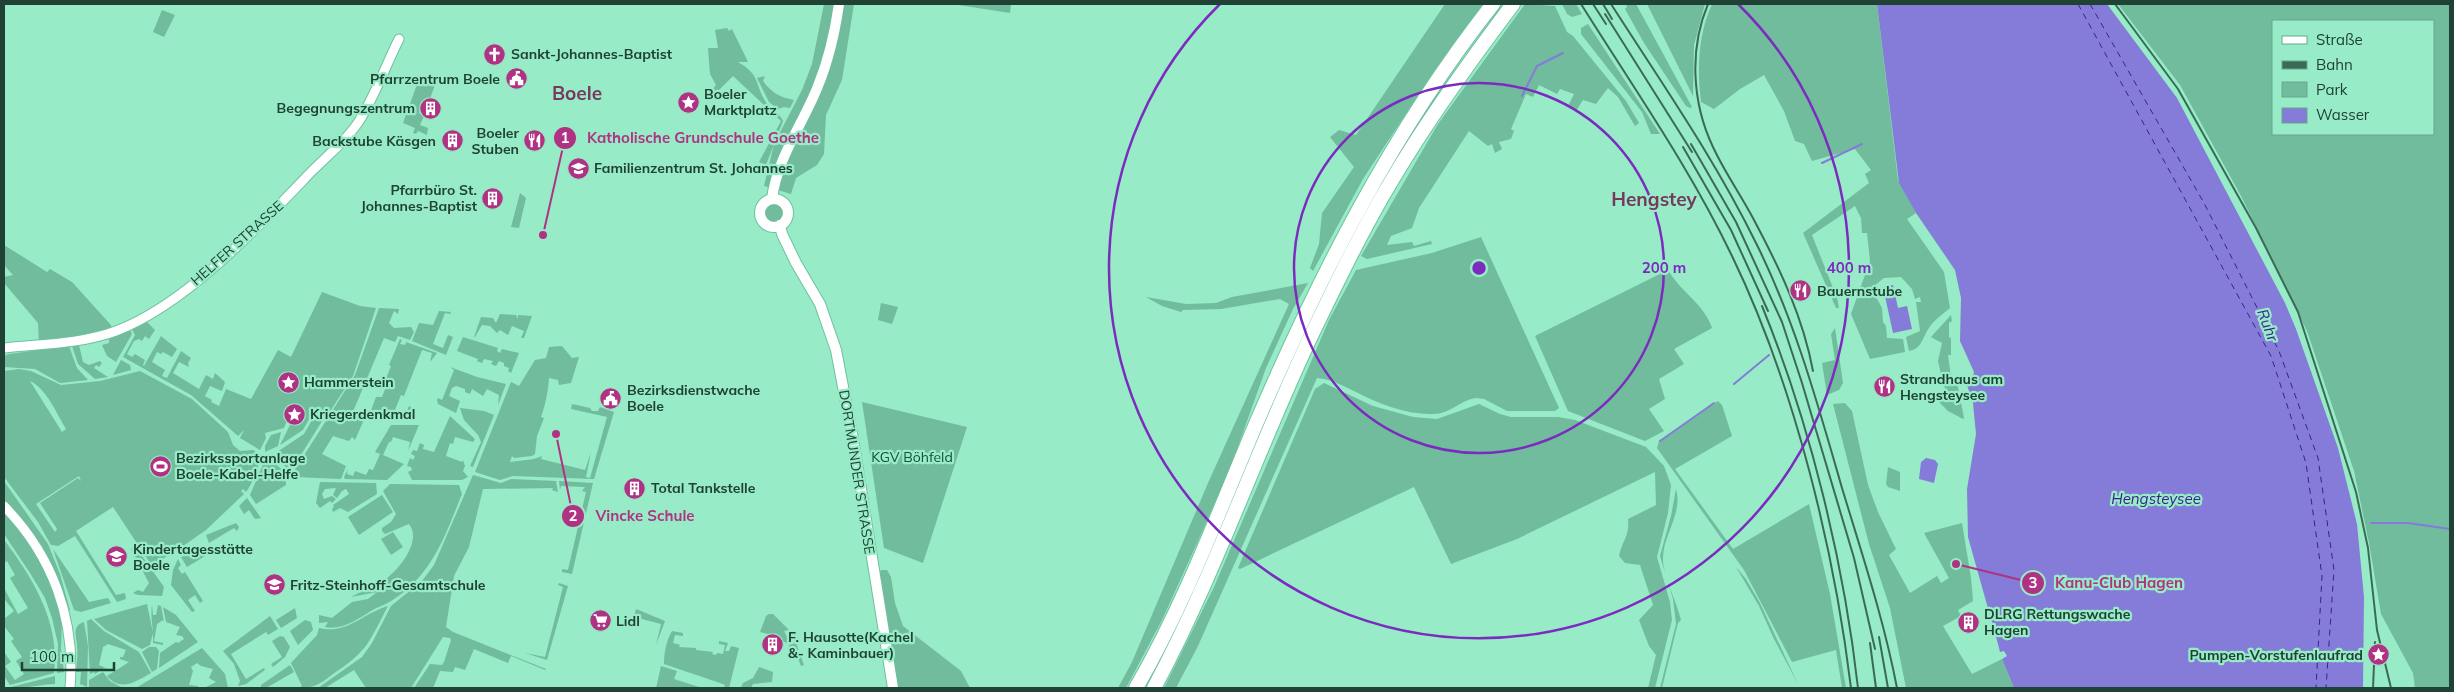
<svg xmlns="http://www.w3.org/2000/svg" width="2454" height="692" viewBox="0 0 2454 692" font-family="Mulish,sans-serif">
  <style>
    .green { fill: #70bc9c; fill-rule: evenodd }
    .water { fill: #847cd8 }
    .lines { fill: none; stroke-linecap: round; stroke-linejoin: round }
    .stream { stroke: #847cd8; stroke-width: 2 }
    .ferry { stroke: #3a208c; stroke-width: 1; stroke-dasharray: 6 5; stroke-linecap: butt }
    .tertiary-casing { stroke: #6ec19f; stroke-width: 11 }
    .secondary-casing { stroke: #6ec19f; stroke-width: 12 }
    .motorway-casing { stroke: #6ec19f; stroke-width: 16 }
    .tertiary { stroke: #fff; stroke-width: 9 }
    .secondary { stroke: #fff; stroke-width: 10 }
    .motorway { stroke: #fff; stroke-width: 14 }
    .rail { stroke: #3b6a56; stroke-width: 2 }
    .ring { fill: none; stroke: #7b2cbf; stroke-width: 2.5 }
    .labels { text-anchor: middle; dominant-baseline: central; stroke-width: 4.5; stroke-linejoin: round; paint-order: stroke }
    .poi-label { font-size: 14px; font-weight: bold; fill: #1f4234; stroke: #97ebc7; text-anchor: start }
    .street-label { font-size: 14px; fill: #1f4234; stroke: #97ebc7 }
    .park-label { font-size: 14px; fill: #174d39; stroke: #97ebc7 }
    .water-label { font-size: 15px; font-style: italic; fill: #3a208c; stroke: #97ebc7 }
    .district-label { font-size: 19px; font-weight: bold; fill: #76385d; stroke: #97ebc7 }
    .centre { fill: #7b2cbf; stroke: #97ebc7; stroke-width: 2.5 }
    .ring-label { font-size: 15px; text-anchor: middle; font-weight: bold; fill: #7b2cbf; stroke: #97ebc7; stroke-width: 4.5; stroke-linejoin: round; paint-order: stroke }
    .leader { fill: none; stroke: #af3283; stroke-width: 2 }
    .callout-dot { fill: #af3283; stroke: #97ebc7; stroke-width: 2 }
    .mark-label { font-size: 15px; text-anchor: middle; font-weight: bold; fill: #fff }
    .callout-label { font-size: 15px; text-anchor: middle; font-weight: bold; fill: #af3283; stroke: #97ebc7; stroke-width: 4.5; stroke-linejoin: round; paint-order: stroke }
  </style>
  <rect width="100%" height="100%" fill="#97ebc7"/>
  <!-- green -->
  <path class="green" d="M824 4H854L842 80 826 115 824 154 817 165 796 178 791 194 764 186 774 144 802 90 812 64Z
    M952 4H1011L1010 13Z
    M1445 4H1483L1432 74 1363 179 1313 271 1310 268 1319 244 1322 213 1354 167 1330 137 1339 130 1356 135Z
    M1525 4 1555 6 1567 32 1573 36 1626 101 1639 123 1635 126 1618 97 1608 88 1596 104 1583 100 1576 111 1568 106 1574 94 1560 89 1557 94 1539 85 1533 97 1526 94 1511 129 1514 131 1511 139 1499 142 1502 149 1495 153 1492 144 1488 146 1469 131 1419 208 1412 228 1391 236 1387 245 1412 242 1414 246 1431 241 1432 244 1367 259 1361 256 1438 124Z
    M1562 4H1576L1582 14 1572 17 1567 14Z
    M1626 4H1636L1692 107 1690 108 1686 106 1644 43 1625 9 1627 7Z
    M1647 4H1705L1694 45 1693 96Z
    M1712 4H1877L1898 180 1916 213 1907 219 1944 272 1950 308C1943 314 1934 320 1929 328 1922 338 1922 349 1909 351L1906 337 1920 331 1916 302H1921L1920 297 1915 299 1912 289 1901 277 1884 278 1874 286 1876 297 1882 308 1883 322 1886 326 1887 338 1903 339 1905 352 1870 359 1851 314 1870 261 1867 233H1862L1861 218 1855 206 1812 235 1837 298 1839 308H1836L1803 233 1869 183 1865 174 1871 170 1855 149 1812 161 1804 144 1795 141 1784 111 1764 75 1740 89 1714 109 1701 102C1697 69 1698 35 1712 4Z
    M2118 4H2450V688H2415L2413 673 2381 614 2369 543 2354 471 2307 331 2241 196 2180 85ZM2273 21H2433V134H2273Z
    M162 10 175 15 164 37 153 32Z
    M1588 24 1660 134H1651L1642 112 1581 34V28Z
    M727 28 729 31 732 29 748 62H738C761 75 754 84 767 104 771 111 780 113 783 121L766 165 759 162 781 121 733 76 717 92 713 89 716 85 710 74 708 48H718L715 30Z
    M765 76 763 81C772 93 779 97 794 100L790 108 784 107 778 109 769 102 757 78Z
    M419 79 435 85 428 104 424 102 419 113 424 116 420 125 428 128 427 135 418 131 416 134 413 133 415 128 403 123Z
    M520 193 526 198 519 228 511 227Z
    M765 213a9 9 0 1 1 18 0a9 9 0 1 1-18 0Z
    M1481 237 1559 408 1555 411H1507L1484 399 1476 398C1461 400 1450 414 1433 414 1407 415 1379 404 1356 392 1343 386 1332 379 1317 378L1198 646 1176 688H1164L1214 587 1329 320 1356 270 1432 253Z
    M4 245 47 272 50 269 72 282 110 324 114 331 39 345 38 323 4 283V277L13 275 4 265Z
    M1668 270C1680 291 1705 305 1712 328L1674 349 1684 364 1659 379 1665 399 1649 409 1664 431 1645 441 1568 411 1535 336Z
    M1308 283 1293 309 1266 368 1231 466 1198 541 1162 620 1126 688H1118L1132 662 1208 483 1289 304 1280 299 1221 309 1183 310 1181 312 1162 306 1146 297 1186 304 1216 303 1232 297Z
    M322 292 360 306 376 308 353 376 327 416 310 408 313 412 303 430 280 445 291 423 287 420 284 428 265 433 266 438 260 450 240 438 244 430 238 436 191 395 123 357 135 335 132 329 147 322 155 330 149 339 145 336 142 341 139 339 134 341 127 354 132 357 135 354 145 360 143 365 144 366 161 336 177 349 172 357 163 352 161 354 157 352 152 362 165 370 162 376 167 378 181 351 191 358 188 363 189 367 179 362 173 373 199 389 206 375 213 379 215 373 225 382 222 391 210 386 205 396 212 400 211 402 219 406 226 389 251 399 278 350 291 357Z
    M881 303 898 307 892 324 878 320Z
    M379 308 399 309 398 314 394 311 389 323 394 328 411 327 414 332 410 340 398 336 395 342 384 338 352 414 362 419 365 411 367 413 355 440 352 437 349 441 333 436 322 454 346 466 341 479 295 477 293 473 296 468 355 375Z
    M439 311 451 312 450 314 445 313 433 344 443 348 448 335 453 337 446 355 412 341 419 323 433 325Z
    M500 314 516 315 518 319V315L532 316 524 338H521L524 331 512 326 508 335 500 330 497 333 490 326 482 325 475 337 468 336 474 337 481 317 493 318 496 323Z
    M1951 315 1952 321 1949 323V337L1951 338V355H1948L1951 377 1943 383 1938 361 1942 343 1931 337Z
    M1835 328 1843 383 1839 390 1827 395 1822 363 1835 360 1831 334Z
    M130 330 132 334 116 362 107 356 102 345 109 343V339Z
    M463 337 498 348 497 351 500 353 502 349 519 353 511 373 508 371 509 368 504 366V363L499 361 496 366 491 364 493 361 484 359 482 363 477 361 478 359 457 351Z
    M400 339 402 340 400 344 405 345 406 342 437 353 430 362 432 353 422 350 404 396 401 395 395 410 406 414 409 406 414 409 411 417 373 418 369 416 376 397H382L387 384 385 381 391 366 389 365Z
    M79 345 83 362 89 365 100 361 102 363 99 367 96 365 94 368 108 377 95 379 78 364 72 346Z
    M69 346 77 368 88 380 60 383 35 369 4 367V356L9 354Z
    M562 346 572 358 579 357 571 383 559 385 558 380 549 378C548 393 545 406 541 417L544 418 537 436 535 454 532 456 514 458 512 456 510 462 534 459 542 456 541 459 585 470 591 452 586 477 590 478 607 417 571 409 572 404 590 408 592 411H598L600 407 614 412 594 479 513 476 500 480 475 472 511 382 519 386 535 360 546 358 549 347Z
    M121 360 130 365 131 370 113 375Z
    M450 367 477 377 506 384 498 405 499 395 487 389 483 396 472 389 470 394 465 392V389L456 386 452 388 449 396 460 401 456 413 438 404 437 400 438 398 442 400 454 370Z
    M19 369 31 371 61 385 100 381 140 371 192 399 228 432 233 445 240 451 253 450C255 451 258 454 259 456 262 462 251 486 246 492L243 489 241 491 244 494 206 530 176 551 172 548 169 550 170 554 152 566 113 507 76 531 116 595 125 593 126 599 117 602 75 536 58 546 51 545 38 522 4 477V371ZM30 381C46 388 57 414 66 429L62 432ZM79 476 81 481 78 478 40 503 57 529 55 532 36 504Z
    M1956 377 1964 418 1963 419 1948 411 1936 399 1946 390 1944 386Z
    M1324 383 1373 406 1413 417 1437 419 1479 404 1500 414 1511 417H1558L1575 420 1646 447 1664 466 1671 485 1668 513 1657 557 1670 602 1672 620 1655 688H1648L1656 655 1649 646 1639 620 1653 605 1640 565 1625 563 1619 556C1622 541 1630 535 1628 519L1656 505 1655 472 1517 539 1451 564 1414 487 1240 569 1238 568 1315 389Z
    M1718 401 1722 405 1732 436 1675 469 1733 549 1809 504 1830 594 1846 688H1842L1836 650 1792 662 1744 570 1657 448 1659 441Z
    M862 402 967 427 923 563 884 548Z
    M1845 403 1852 411 1868 485 1878 512 1896 549 1889 555 1910 593 1937 576 1941 583 1949 578 1924 533 1962 523 1971 578 1973 601 1958 610 1961 616 1943 626 1972 674 2002 659 2014 688H1906L1890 608 1869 544 1833 404Z
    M460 408 484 411 494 415 473 467 470 466 481 442 478 435 464 420Z
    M316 413 324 418 294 466 286 467 277 459V452L304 434Z
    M450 416 475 439 473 442 455 437 453 444 450 443 446 456 462 462 463 460 465 466 463 471 468 477 462 480H412L408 472 412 470 411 467 407 466 410 458 413 460 415 456 411 454 413 450 417 451 420 443 424 445 423 449 434 452Z
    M391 425H419L408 451 410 442 393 437 391 442H389L383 455 404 464 387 480 345 479 344 477 348 469 347 474 353 476 355 471 366 475 369 469 373 470 380 454 375 452Z
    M281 432 278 446 265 452V446L271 435Z
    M265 460 273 462 285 472 286 485 256 504 250 495Z
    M1888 467 1900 472V491L1888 487 1886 484Z
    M473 475 501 483 511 479 556 481 558 492 552 490 553 488 483 489 469 547 454 576 446 627 453 632 546 669 545 670 511 656 508 663 474 649 465 670 455 667 453 672 440 671 433 688H414L430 664 442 665 444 662 451 640 450 638 443 637 411 688H366L354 670 325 688H318L362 657 372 643 391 606 422 581 434 565Z
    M4 481 48 544 60 574 70 610 67 608C64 598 61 588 57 578 45 548 26 523 4 500Z
    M559 481 593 483 572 574 562 572V569L568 570 586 492 582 491 585 487 561 486 560 490Z
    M320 482 376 483 377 494 348 512 340 508 333 512 332 509 334 507 333 505 349 494 346 489 342 491 337 498 333 495 336 488 325 489 322 494 324 499 332 496 336 499 332 503 330 501 320 508 316 503Z
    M390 484 459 485 462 494C445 536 432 576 391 601 385 605 377 607 371 611 358 619 341 631 325 627L328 622 319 623V615L332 618 352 602 368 599 377 592 351 597C361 591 373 588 382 582 397 572 423 542 409 524L385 534 382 531V528L391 522 396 514 383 491Z
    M1676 489C1683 513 1664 533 1663 557 1662 574 1677 602 1681 620L1678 623 1662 688H1660L1676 624 1673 599 1660 556 1671 516Z
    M382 495 393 512 359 535 348 517Z
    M247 498 261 518 255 519 249 510 244 514 239 506Z
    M4 512 28 540 49 577 62 620 61 649 64 672 57 673 58 644 52 618 45 598 30 573 4 534Z
    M236 523 239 527 237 531 234 528 209 543 206 535Z
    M393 532 403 547 391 555 381 539Z
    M5 541C34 580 60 623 54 673L10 685 4 676V652L11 662 5 666 15 680 24 674 16 661 22 657 11 641 14 639 4 626V619L14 611 5 600 4 588 18 614 28 608 10 578 15 575 7 561 4 563Z
    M132 548 134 551 137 549 164 587 162 596 138 595 133 593 138 590 143 592 149 583 131 549Z
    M208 548 204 552 205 554 210 553 187 567 181 557Z
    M53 549 89 602 108 598 111 603 81 612 74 610Z
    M178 559 181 565 178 568 182 574 185 572 203 601 200 603 195 595 188 600 195 611 192 612 171 585 173 570Z
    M1736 567 1746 579 1760 603 1798 684 1774 639 1759 606Z
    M881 570H887L891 577 895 603 903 626 961 671 970 688H898L879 574Z
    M559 583 568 586 547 660 525 653 545 657 563 587 558 585Z
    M147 604 153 633 150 645 142 649 106 630 94 619Z
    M152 605 153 615H156L158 605 161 606 164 622 163 620 157 624 154 641 163 643V645L153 643C154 630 150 618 152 605Z
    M388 606C369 642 368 651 333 674 320 684 315 688 298 688L302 686 291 663 317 635 319 628C347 635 363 613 388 606Z
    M163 607 176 615 198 642 159 668 160 653 176 642 178 643 184 639 182 636 176 635 180 627 166 622Z
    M295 608 297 618 281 628 276 620Z
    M636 609 665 621 656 645 661 624 634 617Z
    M769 614H773L789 630 784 631 790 642 787 643 776 638 773 635 760 632 766 616Z
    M270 616 278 629 268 635 266 632 231 654 246 679 264 668 265 670 246 684 238 686 240 681 234 664 223 651Z
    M91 619 104 631 139 652 151 673C135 682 121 692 107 676L129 662 120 659V657H123L126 650 108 644 103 647 99 665 108 669 104 668 89 678 95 674 94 672 90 674 87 621Z
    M305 620 311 622 313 630 298 645 290 631Z
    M84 622 88 646 87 687 80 684 81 672H76C77 663 78 654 77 646 77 637 71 626 84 622Z
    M672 631 683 633V636L675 635 673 643 680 645 679 647 696 648V650L713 652 712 654 716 655 717 653 723 654 725 645 719 644V641L728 643 725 651H729L731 646 739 648 729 688H724L725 685 720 683 664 664C664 654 666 641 672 631Z
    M280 636 284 637 290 647 285 657 273 667 271 664 282 657 272 641Z
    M796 643 804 665 801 666 797 656 790 658 788 656 789 645Z
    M149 647H156L159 651 157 669 152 672 142 652Z
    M202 648 225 674 228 688H204L216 682 209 678 213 669 201 666 197 663 191 667 193 671 189 685 198 686V688H136Z
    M290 665 294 672 266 688H261V685Z
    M661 666 677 671 674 679 702 688H656Z
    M759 667 773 672 772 682 753 684 751 688H741L743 683 753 678Z
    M103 672 110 681 121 687H89V680Z
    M55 676V684C42 684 20 690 11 687Z"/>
  <!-- water -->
  <path class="water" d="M1877 4H2107L2177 98 2285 303 2296 329 2338 448 2357 524 2364 597 2363 688H2014L2002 659 2007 656 2004 651 2000 652 1998 644 1968 537 1967 489 1976 434 1973 403 1966 382 1973 376 1974 372 1960 341 1961 298 1955 270 1916 213 1899 183Z
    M1893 285 1898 308 1907 306 1912 329 1893 333 1883 287Z
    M1926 458 1935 460 1938 464 1934 483 1919 479 1921 462Z"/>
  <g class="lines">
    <!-- stream -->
    <path class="stream" d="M1522 96 1537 66 1563 53
      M1822 163 1862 144
      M1734 384 1769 355
      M1660 441 1714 403
      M2371 523H2408L2450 529"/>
    <!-- ferry -->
    <path class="ferry" d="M2078 4 2271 356 2306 463 2322 576 2316 688
      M2090 4 2204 203 2279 351 2318 458 2334 570 2326 688"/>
    <defs>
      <path id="tertiary" d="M4 348C41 344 81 344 116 331 187 304 260 225 312 171 329 154 349 138 361 118 376 93 386 65 399 39
        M4 506C52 555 76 619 70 688"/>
      <path id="secondary" d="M772 199C777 158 803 124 818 86 829 59 835 32 839 4
        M760 213a14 14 0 1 1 28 0a14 14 0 1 1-28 0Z
        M780 225 782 234 796 263 820 304 836 350 853 439 893 688"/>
      <path id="motorway" d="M1136 688C1184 605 1218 514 1255 426 1319 277 1392 132 1493 4
        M1154 688C1215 574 1256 452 1311 336 1336 284 1362 230 1392 180 1428 119 1470 61 1513 4"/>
    </defs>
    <!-- tertiary casing -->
    <use href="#tertiary" class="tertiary-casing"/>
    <!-- secondary casing -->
    <use href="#secondary" class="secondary-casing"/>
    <!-- motorway casing -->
    <use href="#motorway" class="motorway-casing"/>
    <!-- tertiary -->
    <use href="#tertiary" class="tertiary"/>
    <!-- secondary -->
    <use href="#secondary" class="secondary"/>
    <!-- motorway -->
    <use href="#motorway" class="motorway"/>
    <!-- rail -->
    <path class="rail" d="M1581 4C1633 87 1690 168 1732 256 1794 384 1834 548 1851 688
      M1593 4 1606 24
      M1603 4 1612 19
      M1611 4C1661 82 1715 159 1756 243 1795 321 1818 405 1842 488 1862 554 1884 620 1897 688
      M1708 4C1689 49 1692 103 1713 147 1725 173 1741 195 1754 220 1780 269 1803 317 1813 371
      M2115 4 2178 89 2256 228 2298 312 2356 492 2368 548 2377 630 2391 688
      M1605 14 1692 152
      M1691 144 1736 222 1782 322 1802 383 1854 558 1875 649
      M1683 147 1731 230 1768 311
      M1762 306C1810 423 1844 563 1858 688
      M1879 637 1888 688
      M1870 643 1876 688
      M2373 688 2375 642"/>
  </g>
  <!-- distance rings -->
  <g class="ring">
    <circle cx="1479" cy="268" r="185"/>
    <path d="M1738 4A370 370 0 1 1 1220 4"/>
  </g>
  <!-- icons -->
  <defs>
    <symbol id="church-disc" viewBox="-11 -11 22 22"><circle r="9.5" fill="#af3283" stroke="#97ebc7"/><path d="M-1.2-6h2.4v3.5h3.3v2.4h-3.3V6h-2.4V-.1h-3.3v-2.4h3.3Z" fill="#fff"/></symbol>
    <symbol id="civic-disc" viewBox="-11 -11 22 22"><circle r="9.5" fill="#af3283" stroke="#97ebc7"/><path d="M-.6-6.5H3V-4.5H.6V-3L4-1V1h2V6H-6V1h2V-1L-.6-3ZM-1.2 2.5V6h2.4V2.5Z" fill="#fff"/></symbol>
    <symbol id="sight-disc" viewBox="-11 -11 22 22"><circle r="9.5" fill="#af3283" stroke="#97ebc7"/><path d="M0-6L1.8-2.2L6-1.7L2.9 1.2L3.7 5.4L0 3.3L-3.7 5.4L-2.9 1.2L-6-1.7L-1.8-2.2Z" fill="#fff"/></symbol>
    <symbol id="building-disc" viewBox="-11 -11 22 22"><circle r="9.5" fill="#af3283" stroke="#97ebc7"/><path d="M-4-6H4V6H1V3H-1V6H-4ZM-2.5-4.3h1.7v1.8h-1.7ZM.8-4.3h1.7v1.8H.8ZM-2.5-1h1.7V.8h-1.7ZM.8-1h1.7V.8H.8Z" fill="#fff"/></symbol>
    <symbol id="restaurant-disc" viewBox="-11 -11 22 22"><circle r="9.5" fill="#af3283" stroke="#97ebc7"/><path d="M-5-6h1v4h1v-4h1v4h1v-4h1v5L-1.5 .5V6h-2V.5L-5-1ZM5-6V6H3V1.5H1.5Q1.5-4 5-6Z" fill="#fff"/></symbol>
    <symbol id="school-disc" viewBox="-11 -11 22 22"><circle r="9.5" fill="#af3283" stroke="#97ebc7"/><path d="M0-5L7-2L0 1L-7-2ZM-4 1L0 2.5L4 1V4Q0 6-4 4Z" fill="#fff"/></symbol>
    <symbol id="stadium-disc" viewBox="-11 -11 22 22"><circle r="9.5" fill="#af3283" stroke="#97ebc7"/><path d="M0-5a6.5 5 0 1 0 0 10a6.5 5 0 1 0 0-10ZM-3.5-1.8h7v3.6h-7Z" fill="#fff"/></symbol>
    <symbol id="supermarket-disc" viewBox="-11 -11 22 22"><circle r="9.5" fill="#af3283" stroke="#97ebc7"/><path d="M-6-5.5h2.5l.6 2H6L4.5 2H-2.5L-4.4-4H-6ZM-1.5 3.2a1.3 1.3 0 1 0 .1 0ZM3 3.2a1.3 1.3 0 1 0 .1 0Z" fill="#fff"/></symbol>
  </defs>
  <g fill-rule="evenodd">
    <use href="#church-disc" x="482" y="42" width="25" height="25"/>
    <use href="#civic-disc" x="504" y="66" width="25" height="25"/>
    <use href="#sight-disc" x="676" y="90" width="25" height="25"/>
    <use href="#building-disc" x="418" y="96" width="25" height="25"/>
    <use href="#building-disc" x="440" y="128" width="25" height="25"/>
    <use href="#restaurant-disc" x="522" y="128" width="25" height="25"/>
    <use href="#school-disc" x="566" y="156" width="25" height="25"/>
    <use href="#building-disc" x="480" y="186" width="25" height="25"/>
    <use href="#restaurant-disc" x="1788" y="278" width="25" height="25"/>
    <use href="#sight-disc" x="276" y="370" width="25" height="25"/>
    <use href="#restaurant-disc" x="1872" y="374" width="25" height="25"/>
    <use href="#civic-disc" x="598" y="386" width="25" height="25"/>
    <use href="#sight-disc" x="282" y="402" width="25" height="25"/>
    <use href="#stadium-disc" x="148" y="454" width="25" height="25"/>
    <use href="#building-disc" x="622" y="476" width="25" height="25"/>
    <use href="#school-disc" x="104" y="544" width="25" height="25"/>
    <use href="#school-disc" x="262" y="572" width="25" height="25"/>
    <use href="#supermarket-disc" x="588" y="608" width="25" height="25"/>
    <use href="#building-disc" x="1956" y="610" width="25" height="25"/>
    <use href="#building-disc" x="760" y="632" width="25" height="25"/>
    <use href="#sight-disc" x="2366" y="642" width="25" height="25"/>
  </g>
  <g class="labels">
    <!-- poi labels -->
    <g class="poi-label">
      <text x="511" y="54">Sankt-Johannes-Baptist</text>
      <text x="500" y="79" text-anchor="end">Pfarrzentrum Boele</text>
      <text x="704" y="94">Boeler<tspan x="704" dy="16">Marktplatz</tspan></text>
      <text x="415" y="108" text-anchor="end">Begegnungszentrum</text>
      <text x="519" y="133" text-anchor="end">Boeler<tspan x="519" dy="16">Stuben</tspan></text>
      <text x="436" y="141" text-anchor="end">Backstube Käsgen</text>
      <text x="594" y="168">Familienzentrum St. Johannes</text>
      <text x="477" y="190" text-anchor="end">Pfarrbüro St.<tspan x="477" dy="16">Johannes-Baptist</tspan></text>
      <text x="1817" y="291">Bauernstube</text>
      <text x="1900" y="379">Strandhaus am<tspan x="1900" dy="16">Hengsteysee</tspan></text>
      <text x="304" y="382">Hammerstein</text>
      <text x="627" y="390">Bezirksdienstwache<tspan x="627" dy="16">Boele</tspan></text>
      <text x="310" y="414">Kriegerdenkmal</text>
      <text x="176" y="458">Bezirkssportanlage<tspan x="176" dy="16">Boele-Kabel-Helfe</tspan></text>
      <text x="651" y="488">Total Tankstelle</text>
      <text x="133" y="549">Kindertagesstätte<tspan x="133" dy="16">Boele</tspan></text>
      <text x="290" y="585">Fritz-Steinhoff-Gesamtschule</text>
      <text x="1984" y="614">DLRG Rettungswache<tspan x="1984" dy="16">Hagen</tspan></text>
      <text x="616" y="621">Lidl</text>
      <text x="788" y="637">F. Hausotte(Kachel<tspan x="788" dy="16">&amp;- Kaminbauer)</tspan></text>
      <text x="2363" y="655" text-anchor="end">Pumpen-Vorstufenlaufrad</text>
    </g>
    <!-- street labels -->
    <g class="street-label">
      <text transform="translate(237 243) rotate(-42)">HELFER STRASSE</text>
      <text transform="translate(857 472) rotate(81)">DORTMUNDER STRASSE</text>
    </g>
    <!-- park labels -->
    <g class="park-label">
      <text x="912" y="457">KGV Böhfeld</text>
    </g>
    <!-- water labels -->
    <g class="water-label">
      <text transform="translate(2268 325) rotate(69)">Ruhr</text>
      <text x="2156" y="498">Hengsteysee</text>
    </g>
    <!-- district labels -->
    <g class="district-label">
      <text x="577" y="93">Boele</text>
      <text x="1654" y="199">Hengstey</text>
    </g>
  </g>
  <circle cx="1479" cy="268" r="8" class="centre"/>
  <g class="ring-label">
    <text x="1664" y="273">200 m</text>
    <text x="1849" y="273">400 m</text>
  </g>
  <!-- callouts -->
  <path class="leader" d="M543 235L565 138M556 434L573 516M1956 564L2033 583"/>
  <g class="callout-dot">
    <circle cx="543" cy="235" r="5"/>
    <circle cx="556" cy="434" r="5"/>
    <circle cx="1956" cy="564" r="5"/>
    <circle cx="565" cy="138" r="12"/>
    <circle cx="573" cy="516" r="12"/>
    <circle cx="2033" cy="583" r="12"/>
  </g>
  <g class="mark-label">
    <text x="565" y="143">1</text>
    <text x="573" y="521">2</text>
    <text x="2033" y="588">3</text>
  </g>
  <g class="callout-label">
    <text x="703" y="143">Katholische Grundschule Goethe</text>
    <text x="645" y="521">Vincke Schule</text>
    <text x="2119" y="588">Kanu-Club Hagen</text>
  </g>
  <!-- border -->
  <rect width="2454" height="692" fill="none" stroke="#1f4234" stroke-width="10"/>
  <!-- legend -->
  <rect x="2272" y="20" width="162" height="115" fill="#97ebc7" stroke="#67a78c"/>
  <rect x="2282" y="36" width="25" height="8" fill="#ffffff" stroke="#67a78c"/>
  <text x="2316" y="45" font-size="15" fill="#1f4234">Straße</text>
  <rect x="2282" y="61" width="25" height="8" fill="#3b6a56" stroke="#67a78c"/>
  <text x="2316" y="70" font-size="15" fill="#1f4234">Bahn</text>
  <rect x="2282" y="82" width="25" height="15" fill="#70bc9c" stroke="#67a78c"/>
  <text x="2316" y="95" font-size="15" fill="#1f4234">Park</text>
  <rect x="2282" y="108" width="25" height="15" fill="#847cd8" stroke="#67a78c"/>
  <text x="2316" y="120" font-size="15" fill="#1f4234">Wasser</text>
  <!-- scale -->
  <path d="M22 662v8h92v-8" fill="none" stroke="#1f4234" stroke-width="2.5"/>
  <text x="30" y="662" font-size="15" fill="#1f4234" stroke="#97ebc7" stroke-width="4" paint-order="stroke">100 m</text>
</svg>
